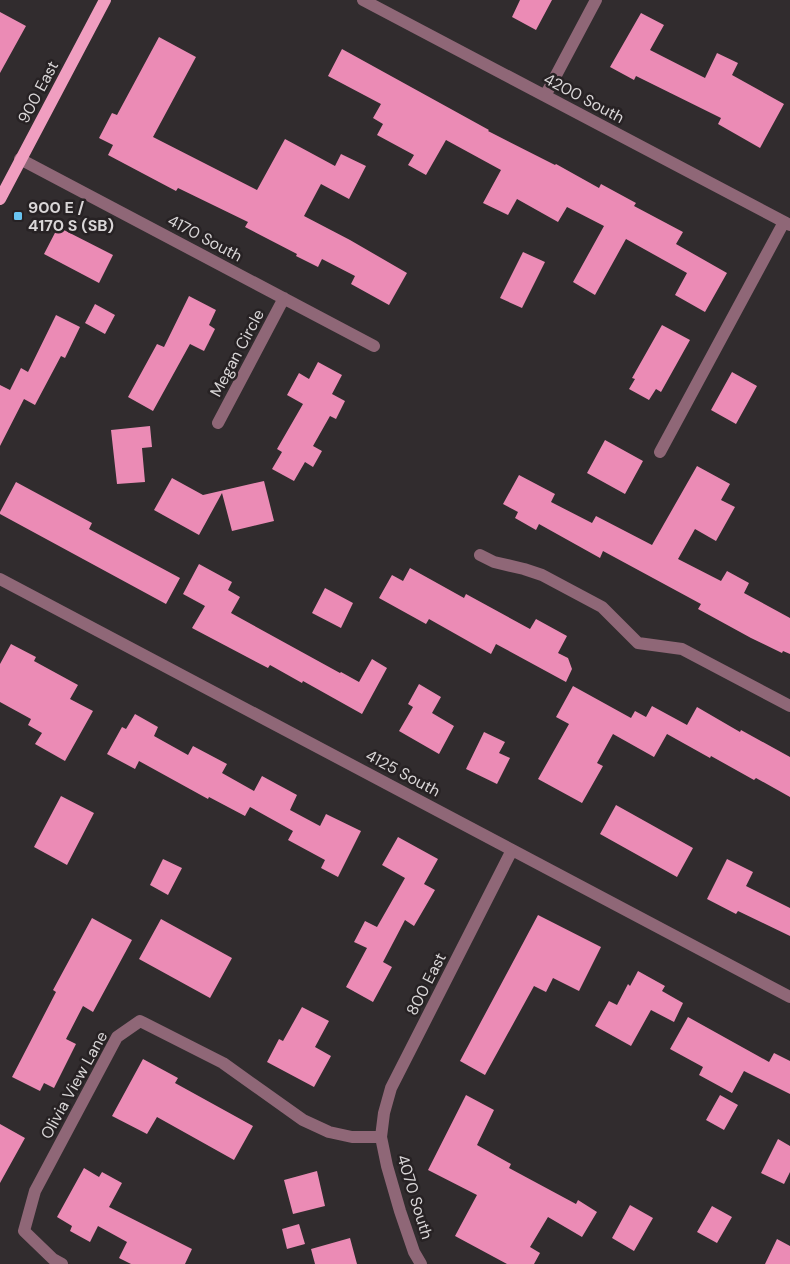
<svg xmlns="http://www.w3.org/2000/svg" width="790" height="1264" viewBox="0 0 790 1264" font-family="'DM Sans',sans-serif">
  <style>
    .building { fill: #eb8bb5 }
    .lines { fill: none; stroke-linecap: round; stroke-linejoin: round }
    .minor { stroke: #8f6777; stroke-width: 12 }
    .major { stroke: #f09ec0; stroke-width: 12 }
    .poi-dot { fill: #69c4f1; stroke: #272224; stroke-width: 2 }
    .labels { text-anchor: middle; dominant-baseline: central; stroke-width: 5; stroke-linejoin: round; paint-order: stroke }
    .street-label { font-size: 16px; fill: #d9d6d7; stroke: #272224 }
    .poi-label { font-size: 16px; font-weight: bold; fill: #d9d6d7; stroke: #272224; text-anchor: start }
  </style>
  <rect width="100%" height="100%" fill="#312c2e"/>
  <!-- building -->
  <path class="building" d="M520 0H552L536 30 512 17Z
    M0 12 26 26 0 73Z
    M641 13 664 25 650 50 705 78 717 53 738 63 732 75 784 104 760 148 718 124 721 118 636 76 634 80 610 67Z
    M159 37 196 57 153 137 257 190 285 139 335 166 341 154 366 166 349 199 321 184 304 216 350 240 407 273 389 305 351 284 355 276 322 259 318 267 296 256 297 254 245 227 248 222 178 188 176 191 108 155 113 145 99 138 112 113 117 115Z
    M342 49 489 130 488 131 555 165 556 164 599 188 601 184 636 203 634 206 683 232 676 244 727 273 705 312 675 295 687 273 626 239 595 295 573 282 604 226 567 207 558 222 517 199 508 215 483 203 501 170 446 140 426 175 408 165 414 155 377 135 383 124 373 118 381 104 328 76Z
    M58 227 113 255 99 283 44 254Z
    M523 252 545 262 522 308 500 298Z
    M189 296 216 310 209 325 215 329 204 351 190 344 153 411 128 397 157 344 164 347Z
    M95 304 115 315 105 334 85 323Z
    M56 315 80 327 65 358 61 356 35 405 24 399 0 446V385L10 390 21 368 28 372Z
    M662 325 690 340 661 392 656 389 649 400 629 389 635 379 632 378Z
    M318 362 342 375 332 394 345 401 336 419 330 416 313 446 322 451 313 467 305 462 294 481 272 469 282 452 277 449 303 404 287 395 299 373 309 379Z
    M732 372 757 386 736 424 711 410Z
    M150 426 152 447 142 448 145 482 117 484 111 430Z
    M605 440 643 461 625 494 587 473Z
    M697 466 730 484 721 500 735 507 716 541 695 529 678 559 721 581 727 571 749 583 744 593 790 618V654L783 651 782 653 751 638 698 609 701 604 603 551 600 558 539 524 536 530 515 518 518 512 503 504 519 475 555 494 551 502 592 523 596 516 652 545Z
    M172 478 203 495 264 481 274 521 232 531 222 493 199 535 154 510Z
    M16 482 92 523 89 529 180 578 166 604 0 514V512Z
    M199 564 232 582 228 590 240 597 231 613 340 673 341 672 359 682 372 659 387 668 362 714 303 681 302 683 270 665 268 668 192 628 205 606 183 594Z
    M410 568 464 598 466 594 530 629 536 619 567 636 558 653 568 658 572 669 566 682 496 644 491 654 429 619 426 624 379 598 392 575 403 581Z
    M325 588 353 603 341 628 312 613Z
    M11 644 36 657 34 661 78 685 70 699 93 711 65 761 35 744 42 733 28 725 31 719 0 702V664Z
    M419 684 441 697 432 713 454 726 439 754 399 731 413 707 408 704Z
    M573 686 631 718 635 711 646 717 652 706 687 725 697 707 740 732 741 730 790 757V797L756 778 754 780 711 756 710 758 667 734 654 757 613 734 597 763 603 766 582 803 538 779 569 724 556 717Z
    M135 714 158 727 154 736 188 755 193 746 227 764 222 773 254 791 262 776 297 795 290 810 320 826 326 814 361 831 338 877 321 868 325 860 288 840 293 831 250 807 245 816 209 797 208 799 139 761 135 769 107 754 122 727 126 729Z
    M484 732 505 742 499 753 510 758 497 784 466 769Z
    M61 796 94 813 67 865 34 847Z
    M616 805 693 848 677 877 600 834Z
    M398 837 438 859 424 884 435 890 414 926 405 920 383 962 392 967 373 1002 346 987 367 948 354 942 365 921 377 927 405 878 382 865Z
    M163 859 182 868 168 895 150 885Z
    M727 859 753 872 746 886 790 908V936L738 911 736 914 707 899Z
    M538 915 601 947 579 991 553 978 546 992 534 986 485 1075 460 1061Z
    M92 918 132 940 93 1012 83 1006 66 1039 76 1044 54 1088 44 1083 40 1091 12 1077 56 992 53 990Z
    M161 919 232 958 210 998 139 959Z
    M638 971 665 986 662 991 683 1003 674 1022 651 1010 631 1046 595 1026 609 1001 617 1005 628 984 630 986Z
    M302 1007 329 1021 315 1047 331 1056 314 1087 267 1062 279 1039 283 1041Z
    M688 1017 769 1062 774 1053 790 1061V1094L744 1071 732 1093 699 1075 703 1067 670 1049Z
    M143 1059 178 1078 175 1083 253 1126 234 1160 157 1117 147 1134 112 1116Z
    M466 1095 494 1110 477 1145 511 1164 509 1168 576 1204 578 1200 597 1212 582 1237 548 1217 530 1247 540 1253 534 1264H507L455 1236 477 1195 428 1170Z
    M720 1095 738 1105 724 1130 706 1120Z
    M0 1124 25 1138 0 1183Z
    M778 1139 790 1146V1172L784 1184 761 1173Z
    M84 1168 99 1177 102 1172 122 1183 109 1207 192 1249 185 1264H131L119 1258 127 1242 98 1226 90 1242 70 1231 72 1226 57 1217Z
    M317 1171 325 1206 293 1214 284 1180Z
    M630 1205 653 1218 634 1251 612 1238Z
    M712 1206 732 1217 717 1243 697 1232Z
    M299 1224 305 1244 287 1249 282 1229Z
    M350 1238 357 1264H315L311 1249Z
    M777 1239 790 1246V1264H765Z"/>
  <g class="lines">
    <!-- minor -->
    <path class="minor" d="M363 0 790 225
      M545 96 596 0
      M20 159 374 346
      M218 423 284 298
      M660 452 784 222
      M480 555 494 562 524 569 542 575 602 607 638 643 682 649 790 706
      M0 579 790 997
      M62 1264 53 1259 24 1231 35 1191 117 1037 140 1021 223 1063 303 1120 329 1132 352 1137H381
      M421 1264 414 1252 400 1211 387 1166 381 1137 384 1113 391 1088 512 850"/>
    <!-- major -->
    <path class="major" d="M0 199 105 0"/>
  </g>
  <!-- markers -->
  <rect class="poi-dot" x="13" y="211" width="10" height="10" rx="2.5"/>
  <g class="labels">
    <!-- street labels -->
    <g class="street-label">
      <text transform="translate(38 92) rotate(-62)">900 East</text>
      <text transform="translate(584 98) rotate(28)">4200 South</text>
      <text transform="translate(205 238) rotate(28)">4170 South</text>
      <text transform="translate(237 353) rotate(-62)">Megan Circle</text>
      <text transform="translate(403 773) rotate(28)">4125 South</text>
      <text transform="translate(426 984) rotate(-63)">800 East</text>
      <text transform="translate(74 1085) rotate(-61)">Olivia View Lane</text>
      <text transform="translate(415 1197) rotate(73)">4070 South</text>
    </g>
    <!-- poi labels -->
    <g class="poi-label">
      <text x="28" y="207">900 E /<tspan x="28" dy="18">4170 S (SB)</tspan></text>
    </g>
  </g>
</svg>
